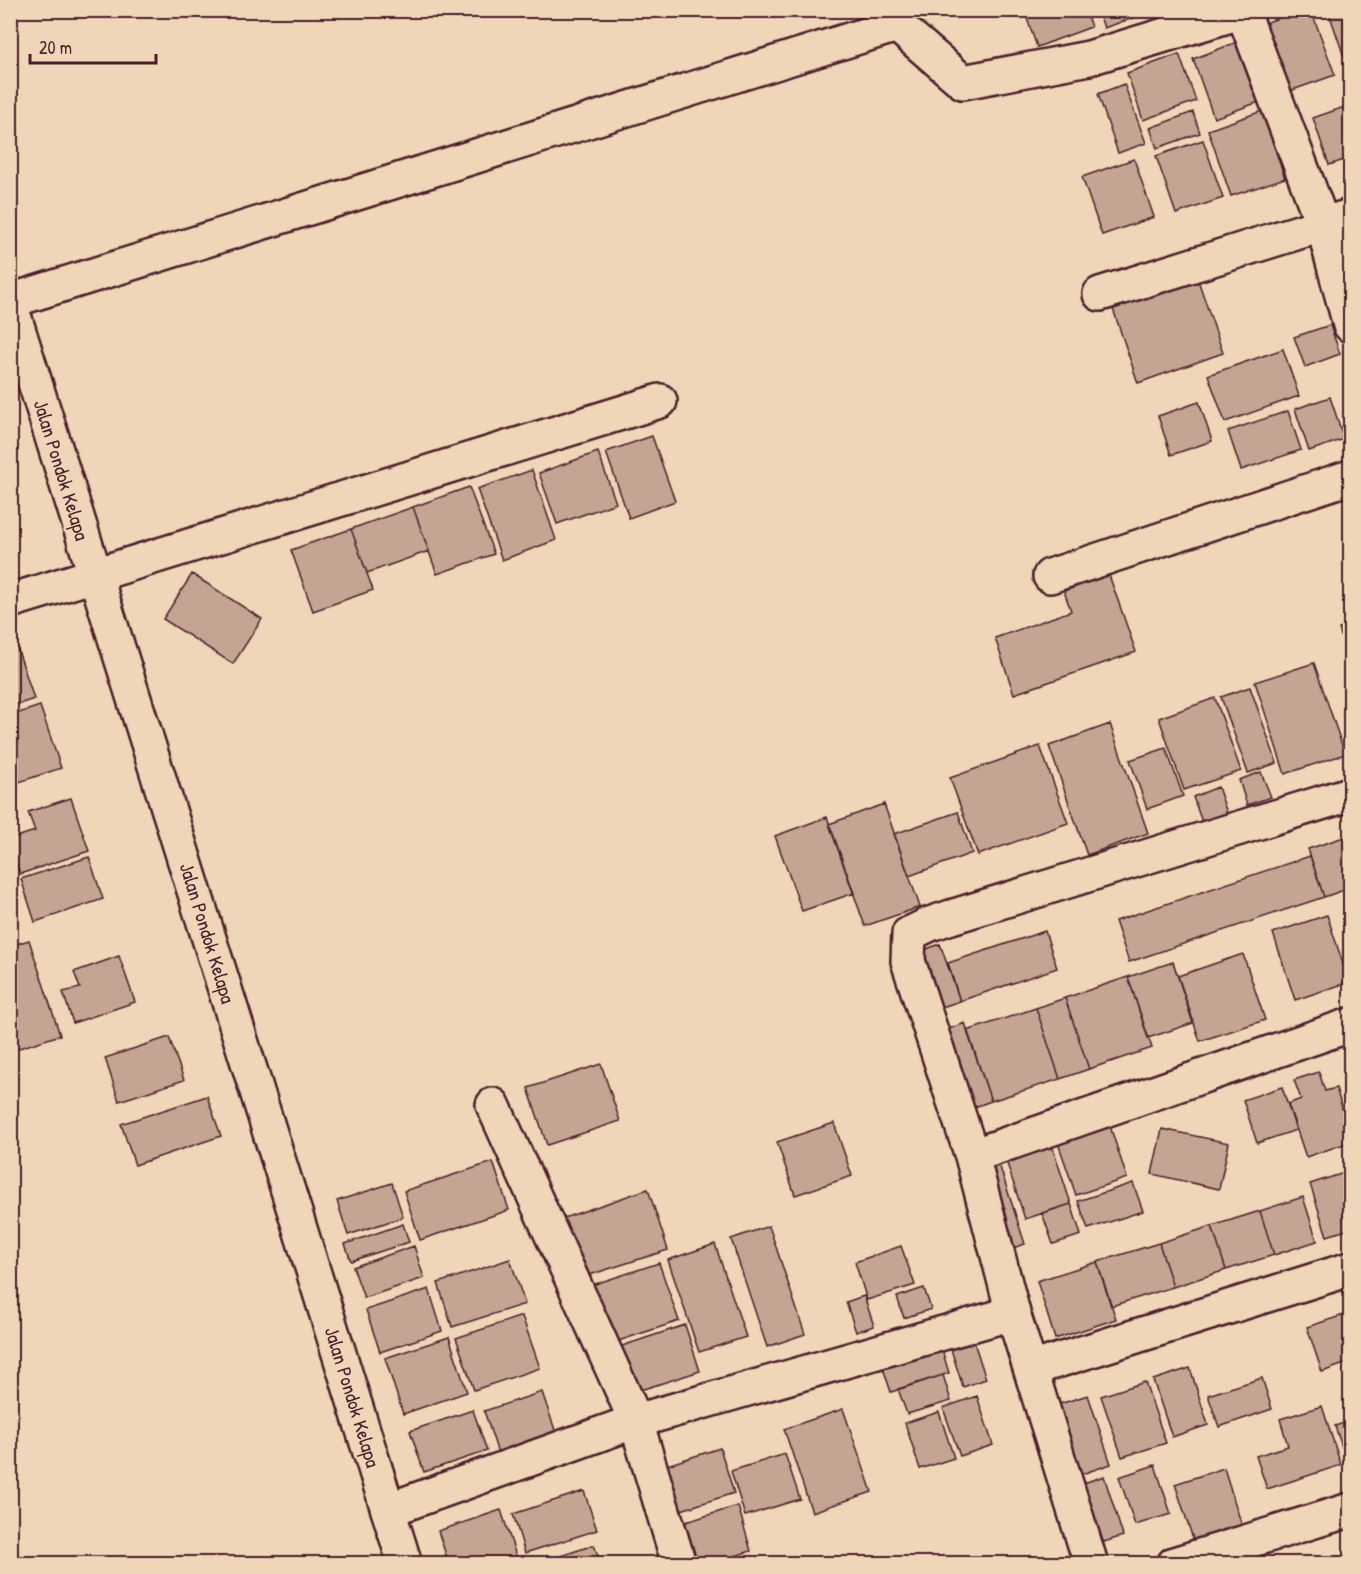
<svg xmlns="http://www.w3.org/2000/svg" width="1361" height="1574" viewBox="0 0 1361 1574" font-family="'Patrick Hand',sans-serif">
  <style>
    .building { fill: #c4a593; stroke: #4a1f2b; stroke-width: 1.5 }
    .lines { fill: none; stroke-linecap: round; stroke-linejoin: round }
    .minor-casing { stroke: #4a1f2b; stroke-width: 38 }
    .tertiary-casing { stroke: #4a1f2b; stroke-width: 38 }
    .minor { stroke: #f0d6b8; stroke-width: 33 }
    .tertiary { stroke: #f0d6b8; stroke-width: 33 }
    .labels { text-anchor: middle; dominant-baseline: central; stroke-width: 4.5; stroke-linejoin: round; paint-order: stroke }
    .street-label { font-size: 20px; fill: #4a1f2b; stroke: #f0d6b8 }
  </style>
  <rect width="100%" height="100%" fill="#f0d6b8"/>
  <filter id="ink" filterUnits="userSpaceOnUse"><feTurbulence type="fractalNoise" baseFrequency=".0167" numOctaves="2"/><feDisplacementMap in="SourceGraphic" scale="12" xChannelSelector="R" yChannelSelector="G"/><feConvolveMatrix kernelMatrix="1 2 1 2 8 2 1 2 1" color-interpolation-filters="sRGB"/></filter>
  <g filter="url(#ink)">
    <!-- building -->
    <path class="building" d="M1024 10H1085L1091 27 1037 47Z
      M1098 10H1152L1153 11 1104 28Z
      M1299 10H1311L1335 75 1284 93 1260 25Z
      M1328 10H1350V74Z
      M1237 42 1259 102 1214 118 1193 59Z
      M1179 54 1196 101 1143 120 1127 73Z
      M1124 84 1146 143 1118 153 1098 94Z
      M1350 105V158L1329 165 1313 118Z
      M1262 111 1285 178 1231 196 1208 130Z
      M1193 112 1200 133 1157 148 1150 128Z
      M1203 140 1223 198 1176 214 1156 156Z
      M1134 159 1154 217 1102 235 1082 177Z
      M1198 280 1223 353 1138 383 1113 309Z
      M1330 325 1340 354 1305 367 1294 337Z
      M1283 349 1299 396 1225 422 1208 375Z
      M1330 397 1344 439 1309 451 1295 409Z
      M1199 402 1212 441 1171 455 1158 416Z
      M1288 411 1301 450 1241 470 1228 431Z
      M652 436 675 501 629 518 606 452Z
      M598 452 616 503 557 524 539 473Z
      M532 470 556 540 502 560 477 489Z
      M469 487 494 554 437 574 413 507Z
      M413 507 429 551 367 573 351 529Z
      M351 529 373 590 313 611 291 550Z
      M192 574 262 619 233 664 163 619Z
      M1109 575 1136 652 1014 694 995 638 1071 611 1064 591Z
      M1350 625V665L1339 629Z
      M17 647 34 699 10 707V649Z
      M1314 663 1345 754 1285 774 1255 682Z
      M1250 687 1277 763 1248 773 1221 697Z
      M1215 698 1241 771 1184 790 1159 718Z
      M40 706 61 768 10 785V716Z
      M1110 724 1148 833 1087 855 1049 746Z
      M1040 746 1068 823 978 855 950 778Z
      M1166 748 1183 796 1147 809 1130 760Z
      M1261 772 1271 797 1247 805 1239 780Z
      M1218 787 1227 813 1202 822 1193 797Z
      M71 798 89 851 20 874 10 843V839L35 831 28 812Z
      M884 804 920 907 865 926 829 824Z
      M958 812 972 853 909 876 894 834Z
      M827 817 854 893 802 911 775 836Z
      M1344 837 1350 856V888L1324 897 1308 849Z
      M1310 856 1324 897 1129 962 1115 921Z
      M89 857 103 899 35 922 21 879Z
      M1327 915 1349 982 1295 1000 1273 933Z
      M1045 931 1057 968 960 1001 948 963Z
      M29 940 60 1035 10 1051V946Z
      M940 944 960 1001 933 1010 913 954Z
      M1243 954 1265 1020 1200 1041 1178 976Z
      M119 956 135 1002 73 1023 63 992 80 988 74 972Z
      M1173 962 1193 1023 1148 1038 1128 977Z
      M1128 977 1152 1048 1089 1069 1065 998Z
      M1065 998 1089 1069 1060 1079 1036 1008Z
      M1036 1008 1060 1079 991 1101 967 1031Z
      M965 1023 991 1101 961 1112 935 1034Z
      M169 1037 184 1080 119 1101 105 1058Z
      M601 1064 620 1121 547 1145 528 1088Z
      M1319 1072 1325 1091 1336 1088 1350 1134V1142L1306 1157 1288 1104 1301 1099 1294 1080Z
      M1282 1087 1296 1130 1257 1143 1243 1100Z
      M207 1096 221 1136 135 1165 121 1124Z
      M1108 1120 1127 1178 1076 1195 1056 1137Z
      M834 1123 852 1176 795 1195 777 1142Z
      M1162 1129 1229 1143 1219 1189 1152 1174Z
      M1050 1139 1071 1204 1025 1219 1004 1154Z
      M997 1158 1025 1244 1004 1251 976 1165Z
      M493 1162 509 1210 420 1240 404 1191Z
      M1350 1171V1229L1327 1236 1310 1184Z
      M392 1183 403 1217 348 1235 337 1201Z
      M1133 1183 1143 1211 1088 1229 1078 1201Z
      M648 1189 668 1250 580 1278 561 1219Z
      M1303 1197 1317 1241 1274 1255 1260 1211Z
      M1071 1204 1081 1235 1053 1244 1042 1213Z
      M1260 1211 1274 1255 1226 1270 1212 1226Z
      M403 1224 409 1242 351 1261 345 1244Z
      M769 1226 805 1334 767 1347 731 1239Z
      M1212 1226 1226 1270 1173 1287 1159 1243Z
      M1159 1243 1173 1287 1111 1306 1097 1262Z
      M715 1244 746 1337 699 1352 668 1260Z
      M414 1246 424 1278 364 1298 353 1267Z
      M901 1246 915 1285 867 1300 855 1262Z
      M510 1259 525 1304 452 1327 438 1283Z
      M1097 1262 1116 1319 1055 1339 1037 1281Z
      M659 1263 679 1321 612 1343 592 1285Z
      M924 1288 931 1309 904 1318 897 1297Z
      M429 1289 442 1331 380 1352 366 1310Z
      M864 1296 874 1326 856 1332 846 1302Z
      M1350 1313V1362L1322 1372 1307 1327Z
      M522 1316 540 1368 474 1390 456 1338Z
      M685 1325 700 1371 631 1393 616 1348Z
      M972 1336 986 1379 963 1387 949 1343Z
      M449 1337 467 1392 403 1414 385 1358Z
      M942 1350 949 1373 891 1392 883 1368Z
      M1190 1368 1208 1425 1172 1437 1153 1380Z
      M943 1375 951 1401 907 1414 898 1389Z
      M1262 1378 1272 1409 1219 1427 1208 1395Z
      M1145 1382 1166 1443 1122 1457 1101 1396Z
      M542 1392 556 1433 498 1453 484 1411Z
      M1088 1395 1111 1464 1076 1476 1053 1406Z
      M977 1396 993 1445 960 1456 943 1408Z
      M1322 1406 1341 1465 1267 1489 1256 1456 1288 1446 1280 1419Z
      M843 1409 872 1492 812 1512 784 1429Z
      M473 1410 487 1451 424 1472 410 1431Z
      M939 1412 954 1458 920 1469 905 1423Z
      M1350 1421V1461L1347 1462 1335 1426Z
      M720 1448 734 1493 672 1513 658 1468Z
      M785 1454 800 1499 745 1516 731 1471Z
      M1155 1465 1171 1514 1135 1525 1119 1477Z
      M1224 1468 1242 1526 1194 1542 1175 1484Z
      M1104 1476 1123 1536 1091 1546 1072 1487Z
      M584 1491 597 1530 525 1553 513 1514Z
      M738 1506 751 1551 709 1564H689L676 1525Z
      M501 1510 517 1559 503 1564H449L438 1531Z
      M594 1545 601 1564H536Z
      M1350 1554V1564H1322Z"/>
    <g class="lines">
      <defs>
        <path id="minor" d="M1243 12 1323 225 1350 325
          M1100 294 1350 216
          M10 301 897 25 963 82 1089 58 1247 10
          M1050 576 1350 477
          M10 601 660 401
          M493 1105 636 1421 679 1564
          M972 1156 1350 1025
          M1031 1369 1350 1269
          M388 1510 636 1421 1013 1313
          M1091 1564 1013 1313 972 1156 908 961 909 934 930 924 951 917 1350 794
          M1174 1564 1350 1510"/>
        <path id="tertiary" d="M10 303 405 1564"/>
      </defs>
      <!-- minor casing -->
      <use href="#minor" class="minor-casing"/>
      <!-- tertiary casing -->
      <use href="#tertiary" class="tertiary-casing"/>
      <!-- minor -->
      <use href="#minor" class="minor"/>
      <!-- tertiary -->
      <use href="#tertiary" class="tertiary"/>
    </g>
  </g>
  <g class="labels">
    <!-- street labels -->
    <g class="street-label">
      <text transform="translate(62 470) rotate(73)">Jalan Pondok Kelapa</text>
      <text transform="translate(208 933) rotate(73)">Jalan Pondok Kelapa</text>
      <text transform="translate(353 1397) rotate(73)">Jalan Pondok Kelapa</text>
    </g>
  </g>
  <!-- margin -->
  <rect width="1361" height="1574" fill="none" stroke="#f0d6b8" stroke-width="36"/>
  <rect x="18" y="18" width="1325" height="1538" fill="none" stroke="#4a1f2b" stroke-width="2" filter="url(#ink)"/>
  <!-- scale -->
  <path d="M30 54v9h126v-9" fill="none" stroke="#4a1f2b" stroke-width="3"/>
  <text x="39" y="54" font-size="18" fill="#4a1f2b" stroke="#f0d6b8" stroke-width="4.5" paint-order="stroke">20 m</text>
</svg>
